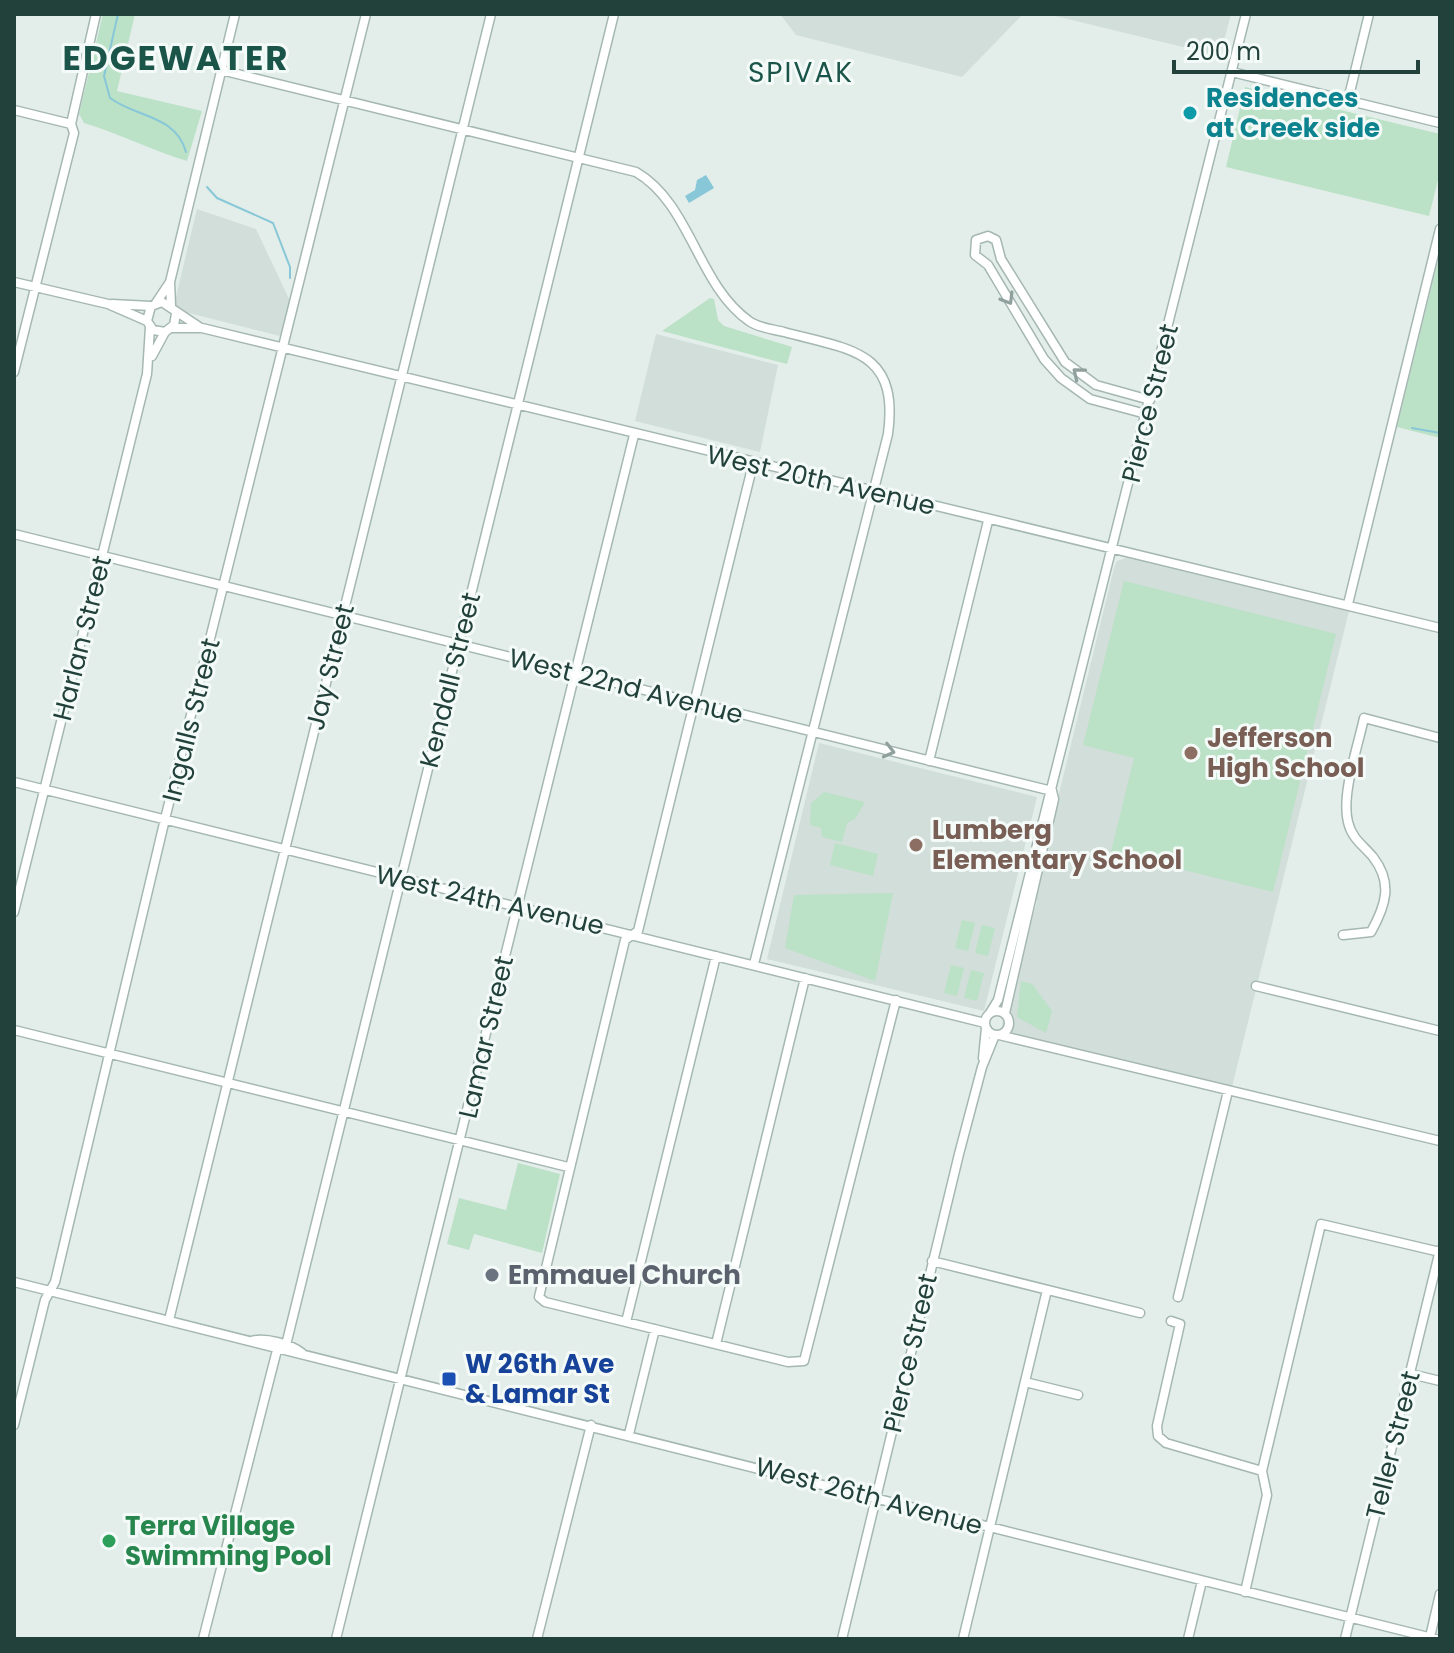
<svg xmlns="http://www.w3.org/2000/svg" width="1454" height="1653" viewBox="0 0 1454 1653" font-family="Poppins,sans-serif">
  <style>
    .built { fill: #d1ded9 }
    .green { fill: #bbe1c7 }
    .water { fill: #88c7d7 }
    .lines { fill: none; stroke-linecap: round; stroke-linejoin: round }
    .stream { stroke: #88c7d7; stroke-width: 2 }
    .minor-casing { stroke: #a5b7b2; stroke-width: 11 }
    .minor { stroke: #fff; stroke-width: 8 }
    .oneway { stroke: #90a09c }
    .culture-dot { fill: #0f9aa8; stroke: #f4faf8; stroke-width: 3 }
    .education-dot { fill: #8d6e63; stroke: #f4faf8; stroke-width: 3 }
    .worship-dot { fill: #6b7280; stroke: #f4faf8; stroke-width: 3 }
    .transit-dot { fill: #1a4fb4; stroke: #f4faf8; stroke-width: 3 }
    .leisure-dot { fill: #2e9e5b; stroke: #f4faf8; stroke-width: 3 }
    .labels { text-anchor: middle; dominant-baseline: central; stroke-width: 6; stroke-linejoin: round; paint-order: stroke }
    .culture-label { font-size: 26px; font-weight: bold; fill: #0d838f; stroke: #f4faf8; text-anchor: start }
    .street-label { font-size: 26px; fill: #21413a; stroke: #f4faf8 }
    .education-label { font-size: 26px; font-weight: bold; fill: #785e54; stroke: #f4faf8; text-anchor: start }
    .worship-label { font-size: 26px; font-weight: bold; fill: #5b616d; stroke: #f4faf8; text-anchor: start }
    .transit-label { font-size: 26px; font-weight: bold; fill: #164399; stroke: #f4faf8; text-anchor: start }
    .leisure-label { font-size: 26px; font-weight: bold; fill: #27864d; stroke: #f4faf8; text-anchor: start }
    .neighbourhood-label { font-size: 28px; letter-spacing: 2px; fill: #1b554a; stroke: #f4faf8 }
    .district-label { font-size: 34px; font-weight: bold; letter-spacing: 2px; fill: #1b554a; stroke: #f4faf8 }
  </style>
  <rect width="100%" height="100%" fill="#e3eeea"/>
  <!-- built -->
  <path class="built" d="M780 14H1023L962 77 796 35Z
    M1047 14H1231L1220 56Z
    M197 209 256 229 290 301 280 336 173 309Z
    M656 334 778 365 760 452 635 421Z
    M1126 558 1349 611 1232 1087 1010 1033 1002 1024 1037 902 1034 896 1114 568 1117 561Z
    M819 743 1037 797 984 1011 767 959Z"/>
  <!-- green -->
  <path class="green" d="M103 14H135L117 91 202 111 187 161C151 150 120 134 84 123L79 114Z
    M1245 87 1440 134V172L1429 216 1226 167Z
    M1440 252V438L1397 427Z
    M710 298 714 299 718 320 724 326 792 347 787 364 662 331Z
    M1124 581 1336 634 1273 892 1111 852 1134 758 1083 745Z
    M824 792 865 802 855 819 847 823 842 842 822 837 821 828 810 825 811 803Z
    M835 843 878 854 873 876 830 865Z
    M893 893 875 981 785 948 794 895Z
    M962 920 975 923 968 951 955 948Z
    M982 925 995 928 988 956 975 953Z
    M951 965 964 968 957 996 944 993Z
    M971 970 984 973 977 1001 964 998Z
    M1021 981 1032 984 1052 1011 1046 1033 1017 1017Z
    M518 1163 560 1174 542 1253 474 1234 469 1250 447 1244 459 1198 506 1210Z"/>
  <!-- water -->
  <path class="water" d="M706 175 714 188 689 203 685 196 695 190 697 180Z"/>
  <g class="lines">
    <!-- stream -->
    <path class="stream" d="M118 14 104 76 110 98C137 118 176 115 186 152
      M207 187 217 198 273 223 290 267V278
      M1412 428 1440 433"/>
    <defs>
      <path id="minor" d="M221 70 636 172C691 204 697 284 749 321 758 328 773 329 784 332 851 350 899 350 888 434L754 964
        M1232 72 1440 123
        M1348 100 1369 14
        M14 110 71 124
        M14 282 108 304 147 321
        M156 303 170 282
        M112 304 151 306
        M171 306 170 282 235 14
        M176 314 174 325 165 332 153 330 147 321 151 306 162 302 201 328
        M171 328H202L1440 628
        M152 356 165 332
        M14 372 74 133 71 124 96 14
        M1146 414 1090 399 1061 378 1044 359 988 265 975 255 976 240 988 236 996 240 1001 259 1065 362 1096 385 1150 400
        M753 464 638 931 625 940 539 1297 545 1302 788 1362 804 1361 896 1000
        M14 534 1052 791
        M1348 604 1440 229
        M929 761 988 521
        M14 782 985 1023
        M14 912 147 374 150 327
        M1343 935 1371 932C1386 905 1393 883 1373 857 1363 845 1352 839 1348 822 1341 795 1358 746 1364 718L1440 738
        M1256 986 1440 1031
        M985 1023a12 12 0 1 1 24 0a12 12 0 1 1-24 0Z
        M990 1013 998 1000 1246 14
        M1005 1013 1054 799 1052 791
        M14 1030 568 1167
        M999 1035 1440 1141
        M983 1058 986 1028
        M932 1261 1140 1313
        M14 1282 1436 1639
        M1178 1297 1228 1091
        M169 1320 491 14
        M1171 1321 1180 1324 1157 1426 1158 1436 1166 1443 1262 1471
        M626 1322 716 956
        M251 1341C265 1337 291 1344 302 1353
        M716 1344 805 978
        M286 1345 614 14
        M1411 1374 1440 1381
        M1025 1382 1078 1395
        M14 1425 45 1300 55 1282 165 819 366 14
        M629 1434 655 1329
        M1245 1592 1267 1495 1262 1471 1321 1224 1440 1252
        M1430 1637 1440 1594
        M203 1639 277 1350
        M336 1639 634 435
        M537 1639 591 1425
        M842 1639 959 1154 982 1067 995 1035
        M963 1639 1047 1290
        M1188 1639 1202 1581
        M1345 1639 1440 1250"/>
    </defs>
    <!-- minor casing -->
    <use href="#minor" class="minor-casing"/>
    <!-- minor -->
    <use href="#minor" class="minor"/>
  </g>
  <!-- one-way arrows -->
  <defs><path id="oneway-chevron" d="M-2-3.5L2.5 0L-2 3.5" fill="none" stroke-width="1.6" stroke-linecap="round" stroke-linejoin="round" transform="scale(2)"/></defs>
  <g class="oneway">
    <use href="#oneway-chevron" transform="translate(1008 299) rotate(59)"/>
    <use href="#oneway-chevron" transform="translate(1078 373) rotate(-141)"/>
    <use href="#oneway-chevron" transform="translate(889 751) rotate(14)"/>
  </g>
  <!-- markers -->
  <circle class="culture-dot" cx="1190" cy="113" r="8"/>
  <g class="education-dot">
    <circle cx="1191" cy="753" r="8"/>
    <circle cx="916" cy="845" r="8"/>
  </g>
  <circle class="worship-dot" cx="492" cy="1275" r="8"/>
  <rect class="transit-dot" x="441" y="1371" width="16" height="16" rx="4"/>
  <circle class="leisure-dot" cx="109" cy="1541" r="8"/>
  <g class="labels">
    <!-- culture labels -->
    <g class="culture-label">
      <text x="1206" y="98">Residences<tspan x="1206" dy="30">at Creek side</tspan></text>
    </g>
    <!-- street labels -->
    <g class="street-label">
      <text transform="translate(1150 403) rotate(-76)">Pierce Street</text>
      <text transform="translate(821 480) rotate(13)">West 20th Avenue</text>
      <text transform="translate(82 638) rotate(-76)">Harlan Street</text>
      <text transform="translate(330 667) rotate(-76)">Jay Street</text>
      <text transform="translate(450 680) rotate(-76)">Kendall Street</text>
      <text transform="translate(626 686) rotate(14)">West 22nd Avenue</text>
      <text transform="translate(191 720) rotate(-76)">Ingalls Street</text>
      <text transform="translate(490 900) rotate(13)">West 24th Avenue</text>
      <text transform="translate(486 1037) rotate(-77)">Lamar Street</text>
      <text transform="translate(910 1353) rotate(-77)">Pierce Street</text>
      <text transform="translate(1393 1445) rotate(-76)">Teller Street</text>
      <text transform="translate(869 1496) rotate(15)">West 26th Avenue</text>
    </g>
    <!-- education labels -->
    <g class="education-label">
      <text x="1207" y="738">Jefferson<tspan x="1207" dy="30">High School</tspan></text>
      <text x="932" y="830">Lumberg<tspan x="932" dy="30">Elementary School</tspan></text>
    </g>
    <!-- worship labels -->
    <g class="worship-label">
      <text x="508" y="1275">Emmauel Church</text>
    </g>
    <!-- transit labels -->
    <g class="transit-label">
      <text x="465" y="1364">W 26th Ave<tspan x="465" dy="30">&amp; Lamar St</tspan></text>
    </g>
    <!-- leisure labels -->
    <g class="leisure-label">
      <text x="125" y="1526">Terra Village<tspan x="125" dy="30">Swimming Pool</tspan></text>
    </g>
    <!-- neighbourhood labels -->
    <g class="neighbourhood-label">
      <text x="801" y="72">SPIVAK</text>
    </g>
    <!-- district labels -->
    <g class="district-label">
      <text x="176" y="58">EDGEWATER</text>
    </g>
  </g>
  <!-- border -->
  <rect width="1454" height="1653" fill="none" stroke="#21413a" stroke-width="32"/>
  <!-- scale -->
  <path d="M1174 60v12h244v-12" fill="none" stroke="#21413a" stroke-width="4"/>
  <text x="1186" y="60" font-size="24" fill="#21413a" stroke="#f4faf8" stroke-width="6" paint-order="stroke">200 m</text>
</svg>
